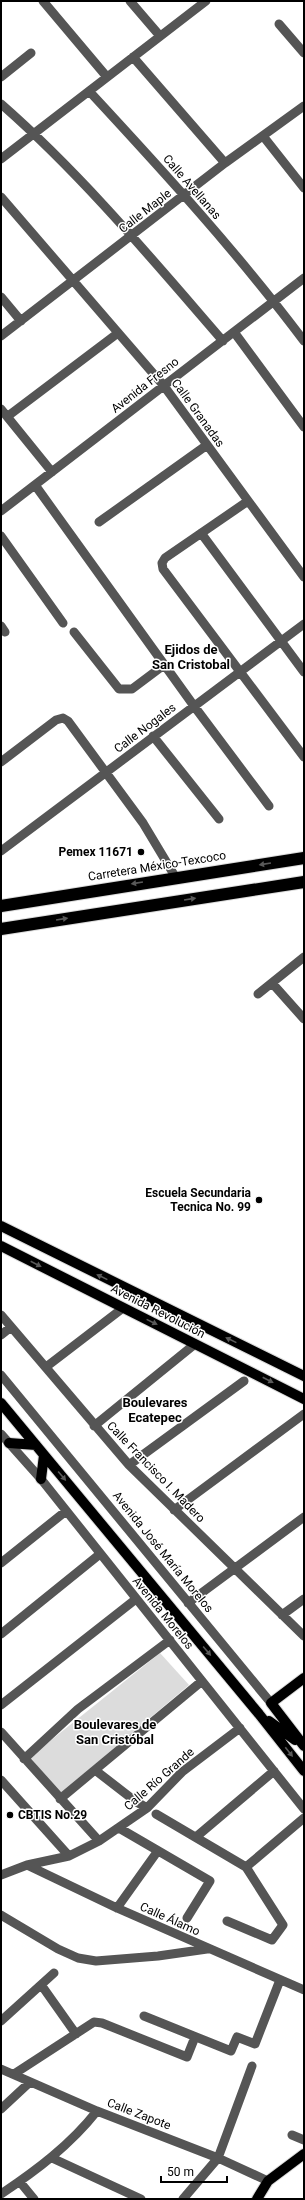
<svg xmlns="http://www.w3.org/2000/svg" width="305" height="2200" viewBox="0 0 305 2200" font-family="Roboto,sans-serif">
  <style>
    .green { fill: #dcdcdc }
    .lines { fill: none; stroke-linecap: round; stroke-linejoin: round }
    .major-casing { stroke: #dbdbdb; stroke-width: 12 }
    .highway-casing { stroke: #dbdbdb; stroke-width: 14 }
    .minor { stroke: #555; stroke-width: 9 }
    .major { stroke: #000; stroke-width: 10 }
    .highway { stroke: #000; stroke-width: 12 }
    .oneway { fill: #595959 }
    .poi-dot { fill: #000; stroke: #fff; stroke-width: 1.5 }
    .labels { text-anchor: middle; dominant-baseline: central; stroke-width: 3; stroke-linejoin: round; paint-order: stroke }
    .street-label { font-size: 12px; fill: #000; stroke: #fff }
    .poi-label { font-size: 12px; font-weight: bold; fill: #000; stroke: #fff; text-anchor: end }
    .neighbourhood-label { font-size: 13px; font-weight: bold; fill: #000; stroke: #fff }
  </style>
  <rect width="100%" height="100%" fill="#fff"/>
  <!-- green -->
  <path class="green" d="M160 1653 189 1685 60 1794 30 1757Z"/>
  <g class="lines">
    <defs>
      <path id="major" d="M1 1226 304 1376
        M1 1246 304 1399
        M1 1403 259 1714 304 1771
        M9 1443 36 1445
        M41 1479 44 1455
        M304 1678 271 1703 304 1746
        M269 1721 295 1740
        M257 2199 268 2181 304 2154"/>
      <path id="highway" d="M1 906 304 858
        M1 929 304 882"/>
    </defs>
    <!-- major casing -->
    <use href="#major" class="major-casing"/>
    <!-- highway casing -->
    <use href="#highway" class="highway-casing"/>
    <!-- minor -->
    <path class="minor" d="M43 1 107 77
      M130 1 160 36
      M279 24 304 53
      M133 57 225 163
      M1 77 31 53
      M89 91C164 172 238 253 304 341
      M1 104C82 175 152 259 223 341
      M263 136 304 188
      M1 159 206 1
      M1 197 164 386 304 577
      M1 297 21 321
      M234 332 304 427
      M1 336 225 163 304 106
      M1 409 52 472
      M8 416 118 333
      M35 485 194 706 269 806
      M248 501 165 558 162 563 163 569 304 757
      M1 511 304 278
      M99 522 207 445
      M201 533 304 672
      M1 536 63 623
      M1 626 5 632
      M74 632 119 689H132L164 665
      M153 736 219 819
      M1 762 56 720 63 718 68 721 143 823 176 878
      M1 851 304 624
      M272 983 304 1019
      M258 994 304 957
      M1 1315 129 1465 304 1636
      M1 1335 11 1327
      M46 1367 123 1308
      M1 1375 271 1703
      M94 1426 195 1344
      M1 1434 41 1479 304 1809
      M129 1465 244 1381
      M174 1510 304 1414
      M1 1563 66 1511
      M188 1603 304 1517
      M282 1615 304 1599
      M1 1634 100 1554
      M1 1705 136 1599
      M1 1732 99 1841
      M24 1759 78 1709 170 1640
      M95 1770 135 1801 147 1808
      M1 1780 69 1856
      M60 1799 202 1681
      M156 1814 246 1867 283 1925 272 1940 227 1921
      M119 1828 210 1881 187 1918
      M196 1837 274 1771
      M27 1865 117 1908 304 1990
      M246 1867 304 1818
      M1 1875 27 1865 69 1856 99 1841 147 1808 182 1772 240 1728
      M117 1908 157 1852
      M1 1915 58 1949 78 1958 96 1961 158 1956 207 1949
      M42 1986 76 2034
      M144 2016 231 2051 237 2037 255 2044 280 1980
      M1 2021 54 1973
      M1 2069 97 2111 218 2158 268 2181
      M14 2074 94 2022 102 2023 187 2057 195 2037
      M1 2109 30 2082
      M292 2135 304 2140
      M52 2158 141 2199
      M20 2182 34 2199
      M1 2194C37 2170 70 2145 97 2111
      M183 2199 218 2158 252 2066"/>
    <!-- major -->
    <use href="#major" class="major"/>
    <!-- highway -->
    <use href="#highway" class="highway"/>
  </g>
  <!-- one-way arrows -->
  <defs><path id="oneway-solid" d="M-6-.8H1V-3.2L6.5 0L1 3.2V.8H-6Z"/></defs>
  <g class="oneway">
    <use href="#oneway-solid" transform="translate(265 864) rotate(171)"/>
    <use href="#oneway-solid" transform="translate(137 883) rotate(171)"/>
    <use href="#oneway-solid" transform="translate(190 899) rotate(-9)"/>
    <use href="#oneway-solid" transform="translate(62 919) rotate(-9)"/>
    <use href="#oneway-solid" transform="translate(36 1264) rotate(27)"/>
    <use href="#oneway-solid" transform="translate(102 1277) rotate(-154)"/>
    <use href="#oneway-solid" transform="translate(152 1322) rotate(26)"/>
    <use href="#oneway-solid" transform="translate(231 1340) rotate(-154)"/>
    <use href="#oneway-solid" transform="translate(268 1380) rotate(27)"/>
    <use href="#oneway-solid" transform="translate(62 1476) rotate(50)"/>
    <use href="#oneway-solid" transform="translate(207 1651) rotate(50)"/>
    <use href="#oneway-solid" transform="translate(289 1752) rotate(52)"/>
  </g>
  <!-- markers -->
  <g class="poi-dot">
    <circle cx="141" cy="852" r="4"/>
    <circle cx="259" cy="1200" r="4"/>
    <circle cx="10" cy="1815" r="4"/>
  </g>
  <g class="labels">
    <!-- street labels -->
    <g class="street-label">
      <text transform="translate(192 187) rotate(49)">Calle Avellanas</text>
      <text transform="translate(145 211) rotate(-38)">Calle Maple</text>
      <text transform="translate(145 385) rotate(-38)">Avenida Fresno</text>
      <text transform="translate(198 413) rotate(54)">Calle Granadas</text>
      <text transform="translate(145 728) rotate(-37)">Calle Nogales</text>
      <text transform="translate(157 866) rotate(-9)">Carretera México-Texcoco</text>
      <text transform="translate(158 1311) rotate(27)">Avenida Revolución</text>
      <text transform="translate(156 1472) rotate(46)">Calle Francisco I. Madero</text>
      <text transform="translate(163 1552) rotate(51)">Avenida José María Morelos</text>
      <text transform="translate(163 1613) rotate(51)">Avenida Morelos</text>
      <text transform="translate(159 1779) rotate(-41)">Calle Río Grande</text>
      <text transform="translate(170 1919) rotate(24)">Calle Álamo</text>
      <text transform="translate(139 2114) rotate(21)">Calle Zapote</text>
    </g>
    <!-- poi labels -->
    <g class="poi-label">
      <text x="133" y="852">Pemex 11671</text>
      <text x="251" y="1193">Escuela Secundaria<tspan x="251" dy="14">Tecnica No. 99</tspan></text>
      <text x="18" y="1815" text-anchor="start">CBTIS No.29</text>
    </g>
    <!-- neighbourhood labels -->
    <g class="neighbourhood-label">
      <text x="191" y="649">Ejidos de<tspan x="191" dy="15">San Cristobal</tspan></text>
      <text x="155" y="1402">Boulevares<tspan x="155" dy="15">Ecatepec</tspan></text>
      <text x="115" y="1724">Boulevares de<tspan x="115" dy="15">San Cristóbal</tspan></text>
    </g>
  </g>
  <!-- border -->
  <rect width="305" height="2200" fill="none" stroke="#000000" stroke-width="4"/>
  <!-- scale -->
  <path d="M161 2176v6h66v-6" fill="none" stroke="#000000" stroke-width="2"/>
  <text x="167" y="2176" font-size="12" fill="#000000" stroke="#ffffff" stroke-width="3" paint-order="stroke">50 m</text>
</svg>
